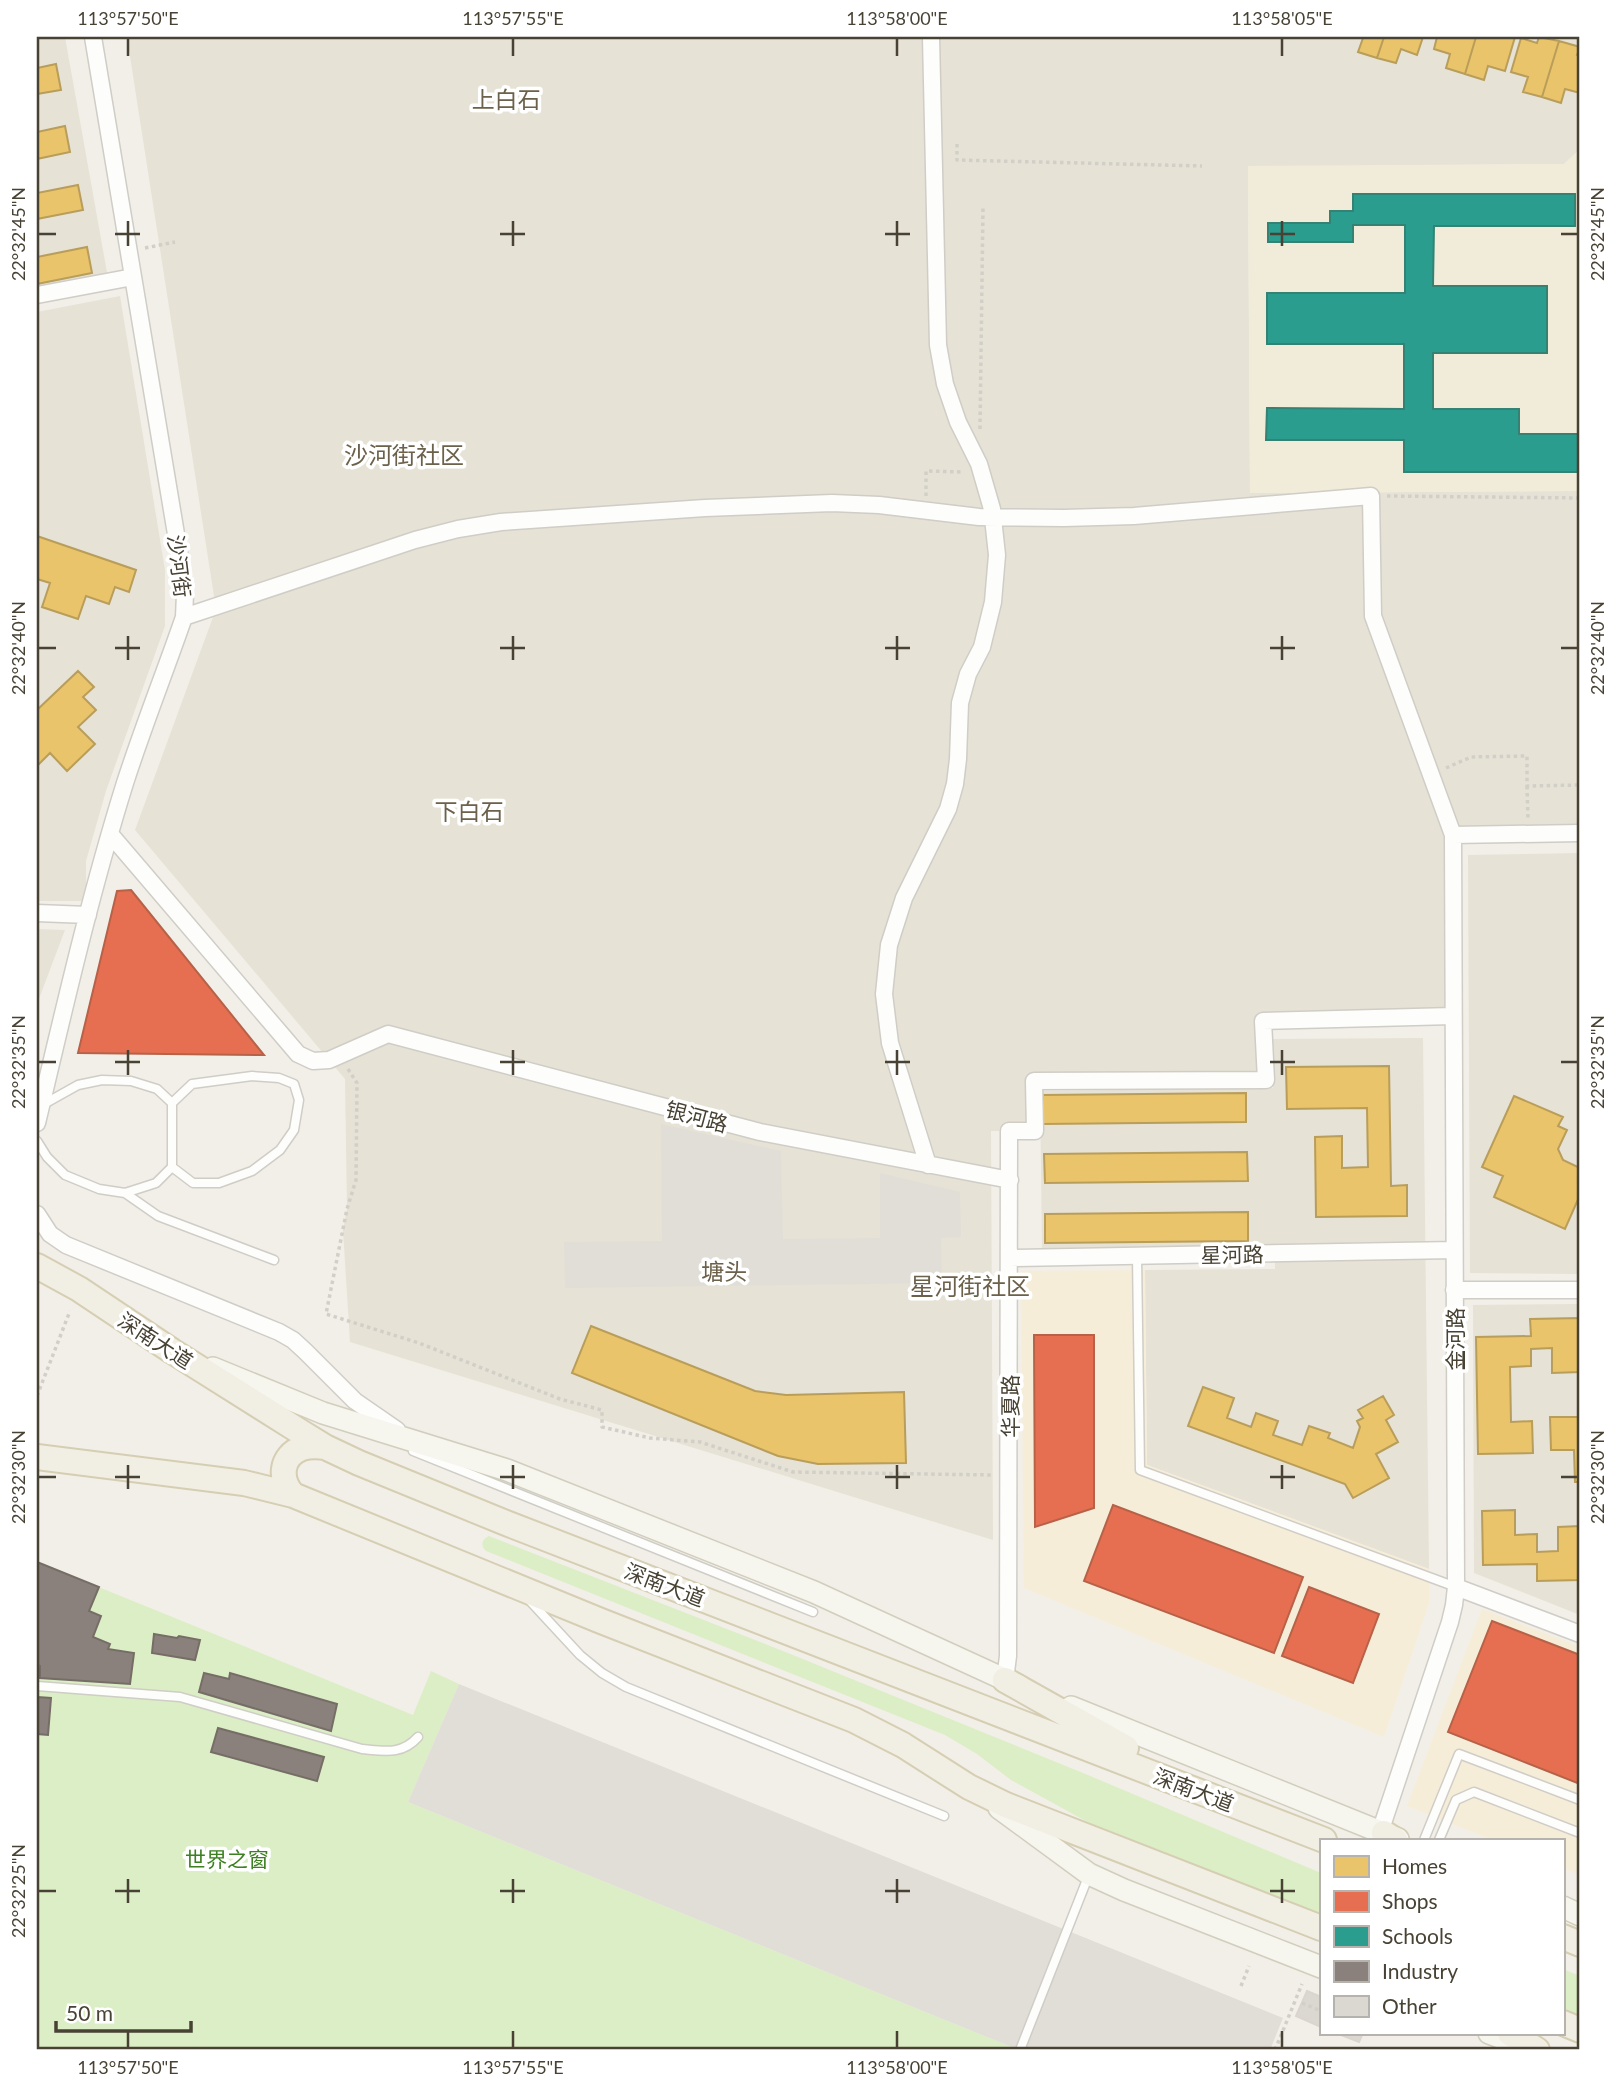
<svg xmlns="http://www.w3.org/2000/svg" width="1617" height="2087" viewBox="0 0 1617 2087" font-family="Lato,'Noto Sans SC',sans-serif">
  <style>
    .residential { fill: #e6e2d5 }
    .commercial { fill: #f6edd9 }
    .education { fill: #f0ecd9 }
    .green { fill: #dbeec5 }
    .parking { fill: #e1ded8 }
    .homes { fill: #e9c46a; stroke: #b99d5a; stroke-width: 2 }
    .shops { fill: #e76f51; stroke: #b76248; stroke-width: 2 }
    .schools { fill: #2a9d8f; stroke: #338274; stroke-width: 2 }
    .industry { fill: #8a817c; stroke: #766e66; stroke-width: 2 }
    .building { fill: #dbd8d1; stroke: #dad6ce; stroke-width: 2 }
    .lines { fill: none; stroke-linecap: round; stroke-linejoin: round }
    .lane-casing { stroke: #cfcdc6; stroke-width: 11 }
    .street-casing { stroke: #cfcdc6; stroke-width: 19 }
    .secondary-casing { stroke: #d1cebe; stroke-width: 24 }
    .primary-casing { stroke: #d6ceb3; stroke-width: 28 }
    .path { stroke: #d2cfc9; stroke-width: 3.5; stroke-dasharray: 3.5 3.5; stroke-linecap: butt }
    .lane { stroke: #fdfdfc; stroke-width: 8 }
    .street { stroke: #fdfdfc; stroke-width: 16 }
    .secondary { stroke: #f6f5ee; stroke-width: 21 }
    .primary { stroke: #f1eee3; stroke-width: 24 }
    .ticks { fill: none; stroke: #484234; stroke-width: 2.5 }
    .labels { text-anchor: middle; dominant-baseline: central; stroke-width: 7; stroke-linejoin: round; paint-order: stroke }
    .street-label { font-size: 21px; fill: #484234; stroke: #fff }
    .park-label { font-size: 21px; fill: #3c8020; stroke: #fff }
    .neighbourhood-label { font-size: 23px; fill: #6c614a; stroke: #fff }
    .quarter-label { font-size: 24px; fill: #6c614a; stroke: #fff }
    .neatline { fill: none; stroke: #484234; stroke-width: 2.5 }
    .ticks-label { font-size: 18px; text-anchor: middle; fill: #484234 }
  </style>
  <rect width="100%" height="100%" fill="#f2efe8"/>
  <!-- residential -->
  <path class="residential" d="M37 37H65L108 278 37 291Z
    M127 37H1580V149L1564 164 1248 167 1250 493 1580 491V833L1453 835V1016L1263 1021 1266 1080 1035 1081V1131H991L993 1540 350 1342 343 1230 347 1209 345 1079 135 830 216 609Z
    M120 296 165 570V626L106 791 86 861V901H37V312Z
    M1580 853V1274L1470 1273 1468 855Z
    M37 929 65 930 37 1004Z
    M1423 1038 1429 1569 1147 1465 1145 1270 1275 1269V1246L1042 1248 1040 1091 1273 1088V1039Z
    M1580 1304V1615L1474 1573 1473 1305Z"/>
  <!-- commercial -->
  <path class="commercial" d="M1145 1270 1147 1465 1429 1569V1603L1384 1737 1024 1588 1021 1271Z
    M1482 1609 1580 1647V1875L1563 1868V1840H1493L1407 1806Z"/>
  <!-- education -->
  <path class="education" d="M1580 149V491L1250 493 1248 166 1564 164Z"/>
  <!-- green -->
  <path class="green" d="M489 1536 783 1651 1083 1773 1321 1873V1919L1115 1837 1011 1780 977 1754 945 1735 486 1551C480 1545 482 1539 489 1536Z
    M37 1562 413 1715 431 1671 459 1684 408 1802 1019 2050H37Z
    M1563 1969 1580 1976V2021L1563 2015Z"/>
  <!-- parking -->
  <path class="parking" d="M661 1124 781 1151 783 1239 880 1238V1173L960 1192 961 1237 941 1238 942 1283 565 1288 564 1242 662 1241Z
    M459 1684 1283 2018 1270 2050H1019L408 1802Z"/>
  <!-- homes -->
  <path class="homes" d="M1358 37H1384L1377 58 1358 52 1363 38Z
    M1384 37H1423L1417 55 1401 49 1396 63 1377 58Z
    M1437 37H1476L1465 74 1446 68 1450 54 1434 49Z
    M1476 37H1515L1505 71 1488 66 1484 80 1465 74Z
    M1539 37 1559 41 1542 97 1523 92 1528 77 1511 72 1521 38 1537 43Z
    M1559 41 1580 47 1577 55 1580 56V93L1565 89 1561 103 1542 97Z
    M56 64 61 90 37 94V68Z
    M65 126 70 152 37 159V132Z
    M78 185 83 210 37 219V193Z
    M87 247 92 273 37 284V257Z
    M37 536 136 570 129 592 115 587 109 604 86 596 78 619 42 607 50 583 37 579Z
    M78 671 94 687 83 697 96 710 78 727 95 744 67 771 50 753 37 766V710Z
    M1389 1066 1391 1186 1407 1185V1216L1316 1217 1315 1137 1342 1136V1168L1368 1167 1367 1108 1287 1109 1286 1067Z
    M1246 1093V1122L1043 1124V1095Z
    M1514 1096 1563 1117 1558 1126 1567 1130 1558 1149 1563 1160 1580 1168 1578 1176 1580 1177V1195L1565 1229 1494 1197 1503 1176 1482 1167Z
    M1247 1152 1248 1181 1045 1183 1044 1154Z
    M1248 1212V1241L1045 1243V1214Z
    M1580 1318V1372L1552 1373V1348L1531 1349V1366L1510 1367 1511 1422 1532 1421 1533 1453 1478 1454 1476 1337 1531 1336 1530 1319Z
    M591 1326 755 1391 786 1395 904 1392 906 1463 818 1464 778 1456 572 1373Z
    M1203 1387 1234 1398 1227 1418 1251 1427 1256 1413 1278 1421 1273 1435 1302 1445 1309 1426 1330 1433 1328 1438 1353 1448 1360 1427 1357 1421 1363 1418 1358 1410 1383 1396 1394 1415 1386 1420 1398 1442 1376 1454 1389 1478 1353 1498 1345 1484 1188 1426Z
    M1550 1417H1580V1482H1575L1574 1450H1551Z
    M1515 1510V1535L1537 1534V1552L1558 1551V1527L1580 1526V1580L1537 1581V1564L1483 1565 1482 1511Z"/>
  <!-- shops -->
  <path class="shops" d="M131 890 264 1055 78 1053 117 891Z
    M1034 1335H1094V1508L1035 1527Z
    M1113 1505 1303 1577 1274 1653 1084 1581Z
    M1309 1587 1379 1614 1353 1683 1282 1656Z
    M1492 1621 1580 1655V1784L1448 1732Z"/>
  <!-- schools -->
  <path class="schools" d="M1353 194H1575V226H1434L1433 286H1547V353H1433V409H1519V434H1580V472H1404V440H1266L1267 408 1404 409V344H1267V293H1405V225H1353V242H1268V223H1330V211H1353Z"/>
  <!-- industry -->
  <path class="industry" d="M37 1562 99 1587 89 1611 101 1616 93 1637 110 1644 108 1649 134 1653 130 1684 40 1678V1666L37 1665Z
    M154 1634 177 1638 179 1636 200 1640 195 1660 152 1653Z
    M204 1673 229 1679 230 1673 337 1704 331 1731 199 1692Z
    M37 1697 51 1698 48 1735 37 1734Z
    M218 1728 324 1757 317 1781 211 1752Z"/>
  <!-- building -->
  <path class="building" d="M1307 1991 1321 1997V2027L1296 2016Z
    M1336 2033H1363L1359 2042Z"/>
  <g class="lines">
    <defs>
      <path id="lane" d="M172 1103 192 1084 252 1076 279 1078 294 1084 299 1100 294 1130 280 1150 252 1171 219 1183H193L172 1167
        M37 1141 47 1157 65 1175 99 1189 125 1193 156 1183 172 1167V1103L157 1089 131 1081 102 1080 78 1085 44 1104
        M125 1193 158 1216 274 1260
        M1137 1256 1140 1470 1456 1587
        M413 1451 813 1612
        M530 1601 580 1655 602 1673 626 1687 944 1816
        M37 1686 180 1697 362 1749C385 1751 402 1755 418 1737
        M1424 1840 1459 1754 1580 1800
        M1439 1840 1456 1800 1474 1792 1580 1833
        M1020 2050 1088 1877"/>
      <path id="street" d="M37 295 133 277
        M184 617 415 540 458 529 501 522 705 508 832 503 879 505 979 517 1064 518 1134 516 1371 496 1373 616 1453 835 1456 1587 1454 1605 1450 1622 1380 1832
        M110 834 298 1054 313 1061 329 1060 388 1034 760 1132 1010 1180
        M1453 835 1580 833
        M37 913 88 915
        M37 1123C64 1009 90 895 125 783 143 727 165 672 184 617L185 594 179 552 93 37
        M928 1165 890 1043 884 994 889 945 904 898 948 809 955 784 958 759 960 703 968 674 982 647 993 602 997 555 992 509 979 464 958 422 945 384 938 345 931 37
        M37 1214 50 1234 66 1245 279 1332 293 1340 306 1352 355 1401 397 1430
        M1010 1258 1454 1250
        M1454 1290H1580
        M1456 1587 1580 1634
        M1005 1680 1008 1656 1009 1131H1035L1034 1081 1266 1080 1263 1021 1453 1016"/>
      <path id="secondary" d="M213 1368 323 1413 507 1470 814 1592 1019 1686
        M1071 1707 1398 1839
        M999 1808 1089 1874 1124 1890 1321 1967
        M1563 1907 1580 1915
        M1489 2033 1526 2047"/>
      <path id="primary" d="M37 1266 79 1289 172 1351 299 1431 325 1447 359 1463 506 1523 1324 1840
        M37 1457 244 1483 293 1495 601 1621 854 1720 903 1745 969 1787 1006 1805 1321 1928
        M293 1495C279 1480 280 1456 302 1448 309 1446 317 1446 325 1447
        M1005 1680 1126 1748
        M1384 1833 1395 1840
        M1563 1937 1580 1944
        M1563 2023 1580 2030
        M1510 2033 1537 2050"/>
    </defs>
    <!-- lane casing -->
    <use href="#lane" class="lane-casing"/>
    <!-- street casing -->
    <use href="#street" class="street-casing"/>
    <!-- secondary casing -->
    <use href="#secondary" class="secondary-casing"/>
    <!-- primary casing -->
    <use href="#primary" class="primary-casing"/>
    <!-- path -->
    <path class="path" d="M957 144V160L1202 166
      M145 248 175 242
      M980 429 983 207
      M926 496V471L963 472
      M1387 496 1580 498
      M1446 768 1471 757 1527 756V786L1580 785
      M1527 786 1528 819
      M348 1069 357 1083 356 1180 347 1209 326 1314 419 1343 560 1399 602 1410V1427L650 1438 700 1442 793 1472 993 1475
      M37 1396 70 1311
      M1241 1986 1249 1966
      M1302 2003 1321 2011
      M1275 2050 1302 1984"/>
    <!-- lane -->
    <use href="#lane" class="lane"/>
    <!-- street -->
    <use href="#street" class="street"/>
    <!-- secondary -->
    <use href="#secondary" class="secondary"/>
    <!-- primary -->
    <use href="#primary" class="primary"/>
  </g>
  <!-- ticks -->
  <path class="ticks" d="M128 38V56M513 38V56M897 38V56M1282 38V56M128 221V246M513 221V246M897 221V246M1282 221V246M38 234H56M115 234H140M500 234H525M885 234H910M1270 234H1295M1561 234H1578M128 636V660M513 636V660M897 636V660M1282 636V660M38 648H56M115 648H140M500 648H525M885 648H910M1270 648H1295M1561 648H1578M128 1050V1075M513 1050V1075M897 1050V1075M1282 1050V1075M38 1062H56M115 1062H140M500 1062H525M885 1062H910M1270 1062H1295M1561 1062H1578M128 1465V1489M513 1465V1489M897 1465V1489M1282 1465V1489M38 1477H56M115 1477H140M500 1477H525M885 1477H910M1270 1477H1295M1561 1477H1578M128 1879V1903M513 1879V1903M897 1879V1903M1282 1879V1903M38 1891H56M115 1891H140M500 1891H525M885 1891H910M1270 1891H1295M128 2031V2048M513 2031V2048M897 2031V2048M1282 2031V2048"/>
  <g class="labels">
    <!-- street labels -->
    <g class="street-label">
      <text transform="translate(180 566) rotate(83)">沙河街</text>
      <text transform="translate(697 1116) rotate(15)">银河路</text>
      <text transform="translate(1232 1254) rotate(-1)">星河路</text>
      <text transform="translate(1454 1339) rotate(-90)">金河路</text>
      <text transform="translate(156 1340) rotate(33)">深南大道</text>
      <text transform="translate(1009 1406) rotate(-90)">华夏路</text>
      <text transform="translate(665 1584) rotate(21)">深南大道</text>
      <text transform="translate(1194 1789) rotate(21)">深南大道</text>
    </g>
    <!-- park labels -->
    <g class="park-label">
      <text x="227" y="1858">世界之窗</text>
    </g>
    <!-- neighbourhood labels -->
    <g class="neighbourhood-label">
      <text x="506" y="99">上白石</text>
      <text x="469" y="811">下白石</text>
      <text x="724" y="1271">塘头</text>
    </g>
    <!-- quarter labels -->
    <g class="quarter-label">
      <text x="404" y="454">沙河街社区</text>
      <text x="970" y="1285">星河街社区</text>
    </g>
  </g>
  <!-- border -->
  <rect width="1617" height="2087" fill="none" stroke="#ffffff" stroke-width="77"/>
  <!-- legend -->
  <rect x="1320" y="1839" width="245" height="196" fill="#ffffff" stroke="#b6b3ae" stroke-width="2"/>
  <rect x="1334" y="1856" width="35" height="21" fill="#e9c46a" stroke="#b6b3ae" stroke-width="2"/>
  <text x="1382" y="1874" font-size="21" fill="#484234">Homes</text>
  <rect x="1334" y="1891" width="35" height="21" fill="#e76f51" stroke="#b6b3ae" stroke-width="2"/>
  <text x="1382" y="1909" font-size="21" fill="#484234">Shops</text>
  <rect x="1334" y="1926" width="35" height="21" fill="#2a9d8f" stroke="#b6b3ae" stroke-width="2"/>
  <text x="1382" y="1944" font-size="21" fill="#484234">Schools</text>
  <rect x="1334" y="1961" width="35" height="21" fill="#8a817c" stroke="#b6b3ae" stroke-width="2"/>
  <text x="1382" y="1979" font-size="21" fill="#484234">Industry</text>
  <rect x="1334" y="1996" width="35" height="21" fill="#dbd8d1" stroke="#b6b3ae" stroke-width="2"/>
  <text x="1382" y="2014" font-size="21" fill="#484234">Other</text>
  <!-- scale -->
  <path d="M56 2021v10h135v-10" fill="none" stroke="#484234" stroke-width="3.5"/>
  <text x="66" y="2021" font-size="21" fill="#484234" stroke="#ffffff" stroke-width="5" paint-order="stroke">50 m</text>
  <rect x="38" y="38" width="1540" height="2010" class="neatline"/>
  <g class="ticks-label">
    <text x="128" y="25">113°57'50"E</text>
    <text x="513" y="25">113°57'55"E</text>
    <text x="897" y="25">113°58'00"E</text>
    <text x="1282" y="25">113°58'05"E</text>
    <text transform="translate(19 234) rotate(-90)" y="6">22°32'45"N</text>
    <text transform="translate(1598 234) rotate(-90)" y="6">22°32'45"N</text>
    <text transform="translate(19 648) rotate(-90)" y="6">22°32'40"N</text>
    <text transform="translate(1598 648) rotate(-90)" y="6">22°32'40"N</text>
    <text transform="translate(19 1062) rotate(-90)" y="6">22°32'35"N</text>
    <text transform="translate(1598 1062) rotate(-90)" y="6">22°32'35"N</text>
    <text transform="translate(19 1477) rotate(-90)" y="6">22°32'30"N</text>
    <text transform="translate(1598 1477) rotate(-90)" y="6">22°32'30"N</text>
    <text transform="translate(19 1891) rotate(-90)" y="6">22°32'25"N</text>
    <text x="128" y="2074">113°57'50"E</text>
    <text x="513" y="2074">113°57'55"E</text>
    <text x="897" y="2074">113°58'00"E</text>
    <text x="1282" y="2074">113°58'05"E</text>
  </g>
</svg>
